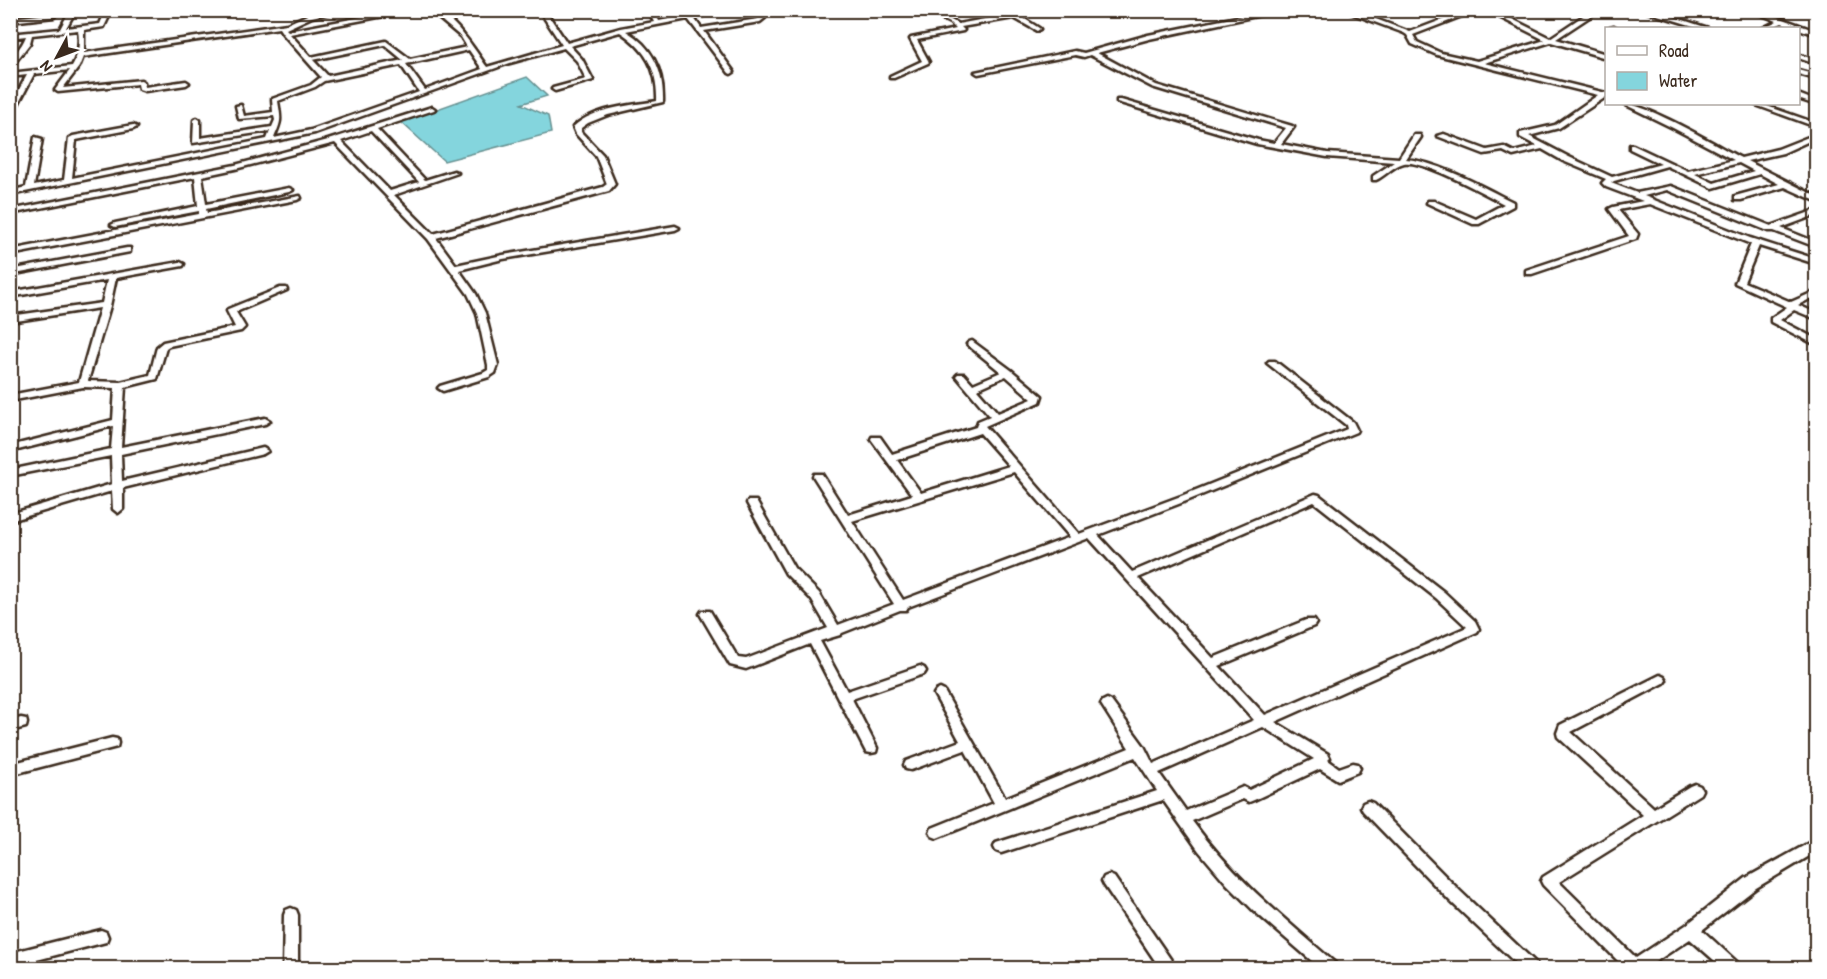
<svg xmlns="http://www.w3.org/2000/svg" width="1827" height="979" viewBox="0 0 1827 979" font-family="'Patrick Hand',sans-serif">
  <style>
    .water { fill: #84d5dd; stroke: #679191; stroke-width: 1.5 }
    .lines { fill: none; stroke-linecap: round; stroke-linejoin: round }
    .minor-casing { stroke: #3b2a1e; stroke-width: 5 }
    .minor { fill: #fff; fill-rule: evenodd }
  </style>
  <rect width="100%" height="100%" fill="#fff"/>
  <filter id="ink" filterUnits="userSpaceOnUse"><feTurbulence type="fractalNoise" baseFrequency=".0167" numOctaves="2"/><feDisplacementMap in="SourceGraphic" scale="12" xChannelSelector="R" yChannelSelector="G"/><feConvolveMatrix kernelMatrix="1 2 1 2 8 2 1 2 1" color-interpolation-filters="sRGB"/></filter>
  <g filter="url(#ink)">
    <!-- water -->
    <path class="water" d="M527 77 547 96 521 104 548 116 551 133 444 161 401 122Z"/>
    <g class="lines">
      <defs>
        <path id="minor" d="M54 10H61L54 17 10 22V18L50 14Z
          M70 10H76L66 28 100 24 106 10H112L104 27 84 30V53L287 24 307 15 308 10H314L313 14 328 10H342L312 17 286 29 288 31 399 10H415L290 34 311 57 386 41 410 59 467 47 461 37 429 10C451 10 476 52 487 67L562 45 539 10H545L567 43 621 28 654 22 648 10H654L659 21 714 10H729L694 18 701 28 758 19 752 10H759L765 18 760 22 704 31 734 72 731 74 729 73 688 19 626 31C653 47 664 71 663 102L608 115 588 123 581 128V132L603 155 615 184 609 191 436 238 456 265 503 255 675 226 679 228 675 230 503 259 459 270 476 294 485 313 498 365 495 373 489 377 443 391 438 388 440 386 483 373 488 370V365L477 313 468 294 428 239 335 143 235 169 202 176 206 204 289 188 293 190 289 192 206 209 207 213 300 196 301 198 297 200 10 255V250L199 214V211L115 227 111 225 115 223 198 206 195 177 10 214V210L235 165 328 140 432 107 435 109 434 110 377 129 425 180 454 171 458 173 394 195 433 234 603 187 607 184 596 156 576 134 573 127C595 107 629 106 657 101 658 70 646 49 620 32L570 46 582 59 593 80 555 91 552 89 553 88 586 79 577 61 564 48 510 63 315 133 10 195V191L26 187 35 137 42 139 34 186 64 180 69 138 73 136 133 125 137 127 133 129 76 140 72 178 267 139 270 131 193 143 194 120 197 118 200 120V138L272 127 275 120 274 116 239 119 236 106 241 105 244 116 273 112 272 99 311 85 321 77 283 34 279 28 83 57 79 67 63 88 141 80 144 82 145 87 186 81 189 83 186 85 145 91 139 89 138 84 58 92 55 90 70 70 34 74 13 114 10 116V106L27 75 10 77V73L72 66C79 54 80 43 78 30L32 35 30 43 10 69C10 56 22 48 26 36L10 38V34L60 29ZM385 45 403 60 328 76 313 60ZM469 50 482 69 425 90 406 64ZM401 65 419 92 311 130 274 138C282 120 281 120 278 101L315 87 324 81ZM371 131 419 182 390 191 341 141Z
          M924 10H933L958 24 1033 10H1049L1020 16 1039 28 1040 29 1037 31 1014 18 961 27 964 30 963 31 917 40 929 62 928 63 894 78H890V76L922 61 910 39 911 38 956 29 950 23Z
          M1271 10H1285L1149 39 1097 53 1156 85 1292 126 1294 127 1281 144 1327 153 1399 158 1414 135H1420L1421 137 1406 159C1439 162 1483 187 1513 202V206L1479 224H1473L1427 203 1428 201H1434L1476 219 1504 204C1485 194 1424 160 1404 163 1394 165 1385 176 1376 180H1373V176L1394 162 1327 157 1257 144 1117 102V100H1121L1258 140 1274 143 1286 128 1152 87 1090 55 1084 57 1075 55 978 74 975 72 1075 51 1084 53 1148 35Z
          M1342 10H1352L1410 32 1468 10H1478L1413 35 1417 42 1441 53 1477 61 1545 40 1485 10H1494L1550 38 1592 10H1600L1556 39 1606 54V58L1551 42 1484 63 1606 93V97L1559 128 1529 136 1569 157 1612 177 1661 164 1630 149V145H1633L1688 171 1734 160 1673 128 1626 105 1625 104C1647 104 1718 146 1741 158L1778 149 1816 134V138L1783 153 1747 161 1816 196V201L1785 187 1741 200H1735V196L1779 184 1760 174 1713 188 1667 166 1614 181 1611 183 1637 193 1671 186 1771 226 1816 210V215L1781 228 1816 242V247L1774 231H1768L1667 190 1644 196 1750 238 1816 259V264L1759 246 1744 282 1791 302 1816 291V296L1798 305 1816 313V319L1794 310 1780 320 1816 339V345L1771 322V318L1787 307 1735 283 1751 244 1650 204 1618 210 1638 234 1636 239 1532 274H1526V270L1629 236 1609 209 1613 207 1643 201 1606 187 1602 183 1606 179 1563 161 1542 149 1513 156 1503 151 1484 154 1437 136 1444 134 1487 150 1504 147 1514 152 1537 146 1520 137V133L1555 125 1598 95 1437 55 1412 44 1407 35 1404 33ZM1739 163 1754 171 1714 183 1695 174Z
          M1641 10H1652L1708 28H1700Z
          M1749 10H1759L1816 31V35L1782 23 1770 28H1763L1777 21Z
          M1614 26 1617 28H1609L1610 27Z
          M1798 54 1816 60V64L1798 58Z
          M1798 70 1816 75V79L1798 74Z
          M1798 94 1816 101V105L1798 99Z
          M1753 104H1761L1816 123V127Z
          M127 248H130V252L10 275V270Z
          M180 262 184 264 183 266 116 278 110 306 88 381 120 382 150 375 157 347 163 342 235 327 227 311 228 309 280 288H286L287 290 236 312 245 327 241 331 169 346 166 348 157 379 125 387 121 447 265 418 270 421 265 424 121 454 122 481 263 448 268 451 263 454 123 488V509L118 513 113 509 112 491 10 521V514L112 484 111 456 10 476V470L111 449 113 426 10 452V446L113 420 115 388 83 387 10 401V395L79 382 100 308 10 322V316L102 303 107 280 10 297V292Z
          M972 341 1011 370 1042 396 1040 402 985 426 1079 534 1181 496 1347 429 1346 425 1267 363 1269 361H1275L1353 422 1357 430 1356 432 1189 500 1098 535 1132 572 1315 494 1319 495 1444 592 1475 621 1479 629 1477 632 1275 722 1328 754 1330 758 1328 760 1339 768 1353 763 1358 764 1360 768 1358 772 1338 780 1320 769 1254 800 1249 802 1243 799 1192 821C1234 878 1282 917 1335 963L1337 968H1320L1254 911 1227 884 1199 851 1163 800 1001 853 996 851 994 847 996 843 1157 791 1135 757 942 836 937 838 932 836 930 832 932 828 994 803 965 750 911 770 906 769 904 765 906 761 960 741 934 694 936 691 940 689 944 691 1005 798 1129 748 1101 704 1103 701 1107 699 1111 701 1144 746 1153 764 1254 720 1089 538 908 607 906 610H900L842 633 840 635 820 641 847 691 920 666 924 668 926 671 924 674 852 699 877 748 876 752 871 753 866 752 810 644 746 669 730 665 700 614 702 611H710L738 658 746 659 828 628 811 599 786 574 747 503 748 501H756L794 568 819 593 838 625 894 604 813 476 814 474H822L848 515 912 495 871 439 872 437H880L892 454 976 427 978 421 990 416 956 376 958 374H964L973 384 1001 372 969 346 967 344 969 342ZM1006 376 1032 399 998 413 977 389ZM980 433 1009 466 921 493 897 460ZM1014 472 1070 537 903 600 852 521ZM1314 502 1436 598 1467 627 1265 715 1219 666 1314 626 1316 623 1314 620H1306L1213 658 1138 578ZM1263 727 1314 759 1249 790 1243 787 1186 811 1159 773Z
          M1660 675 1664 677 1666 680 1664 683 1571 732 1654 808 1690 786 1695 784 1700 786 1702 790 1700 794 1559 882 1636 958 1686 925 1746 878 1816 839V852L1756 888 1702 930 1738 963 1740 968H1723L1690 939 1646 968H1625L1543 885 1541 881 1543 877 1643 815 1558 737 1557 733 1560 725Z
          M21 718 26 719 27 723 26 727 10 731V721Z
          M112 738 117 739 118 743 117 747 10 775V764Z
          M1368 801 1373 803 1460 891 1536 963 1538 968H1521L1450 901 1363 811 1361 807 1363 803Z
          M1109 875 1114 877 1173 963 1175 968H1160L1104 885 1102 881 1104 877Z
          M291 908 296 910 298 915V968H283L284 915 286 910Z
          M101 930 106 932 108 937 106 942 10 967V953Z"/>
      </defs>
      <!-- minor casing -->
      <use href="#minor" class="minor-casing"/>
      <!-- minor -->
      <use href="#minor" class="minor"/>
    </g>
  </g>
  <!-- margin -->
  <rect width="1827" height="979" fill="none" stroke="#fff" stroke-width="36"/>
  <rect x="18" y="18" width="1791" height="943" fill="none" stroke="#3b2a1e" stroke-width="2" filter="url(#ink)"/>
  <!-- legend -->
  <rect x="1605" y="27" width="195" height="78" fill="#ffffff" stroke="#b1aaa5" stroke-width="1.5"/>
  <rect x="1617" y="46" width="30" height="9" fill="#ffffff" stroke="#b1aaa5" stroke-width="1.5"/>
  <text x="1659" y="57" font-size="18" fill="#3b2a1e">Road</text>
  <rect x="1617" y="72" width="30" height="18" fill="#84d5dd" stroke="#b1aaa5" stroke-width="1.5"/>
  <text x="1659" y="87" font-size="18" fill="#3b2a1e">Water</text>
  <!-- north arrow -->
  <g transform="translate(57 57) rotate(229)" stroke="#ffffff" stroke-width="4.5" paint-order="stroke">
  <path d="M0-4.5L10 22L0 15L-10 22Z" fill="#3b2a1e"/>
  <text y="-9" font-size="16" font-weight="bold" text-anchor="middle" fill="#3b2a1e">N</text>
  </g>
</svg>
